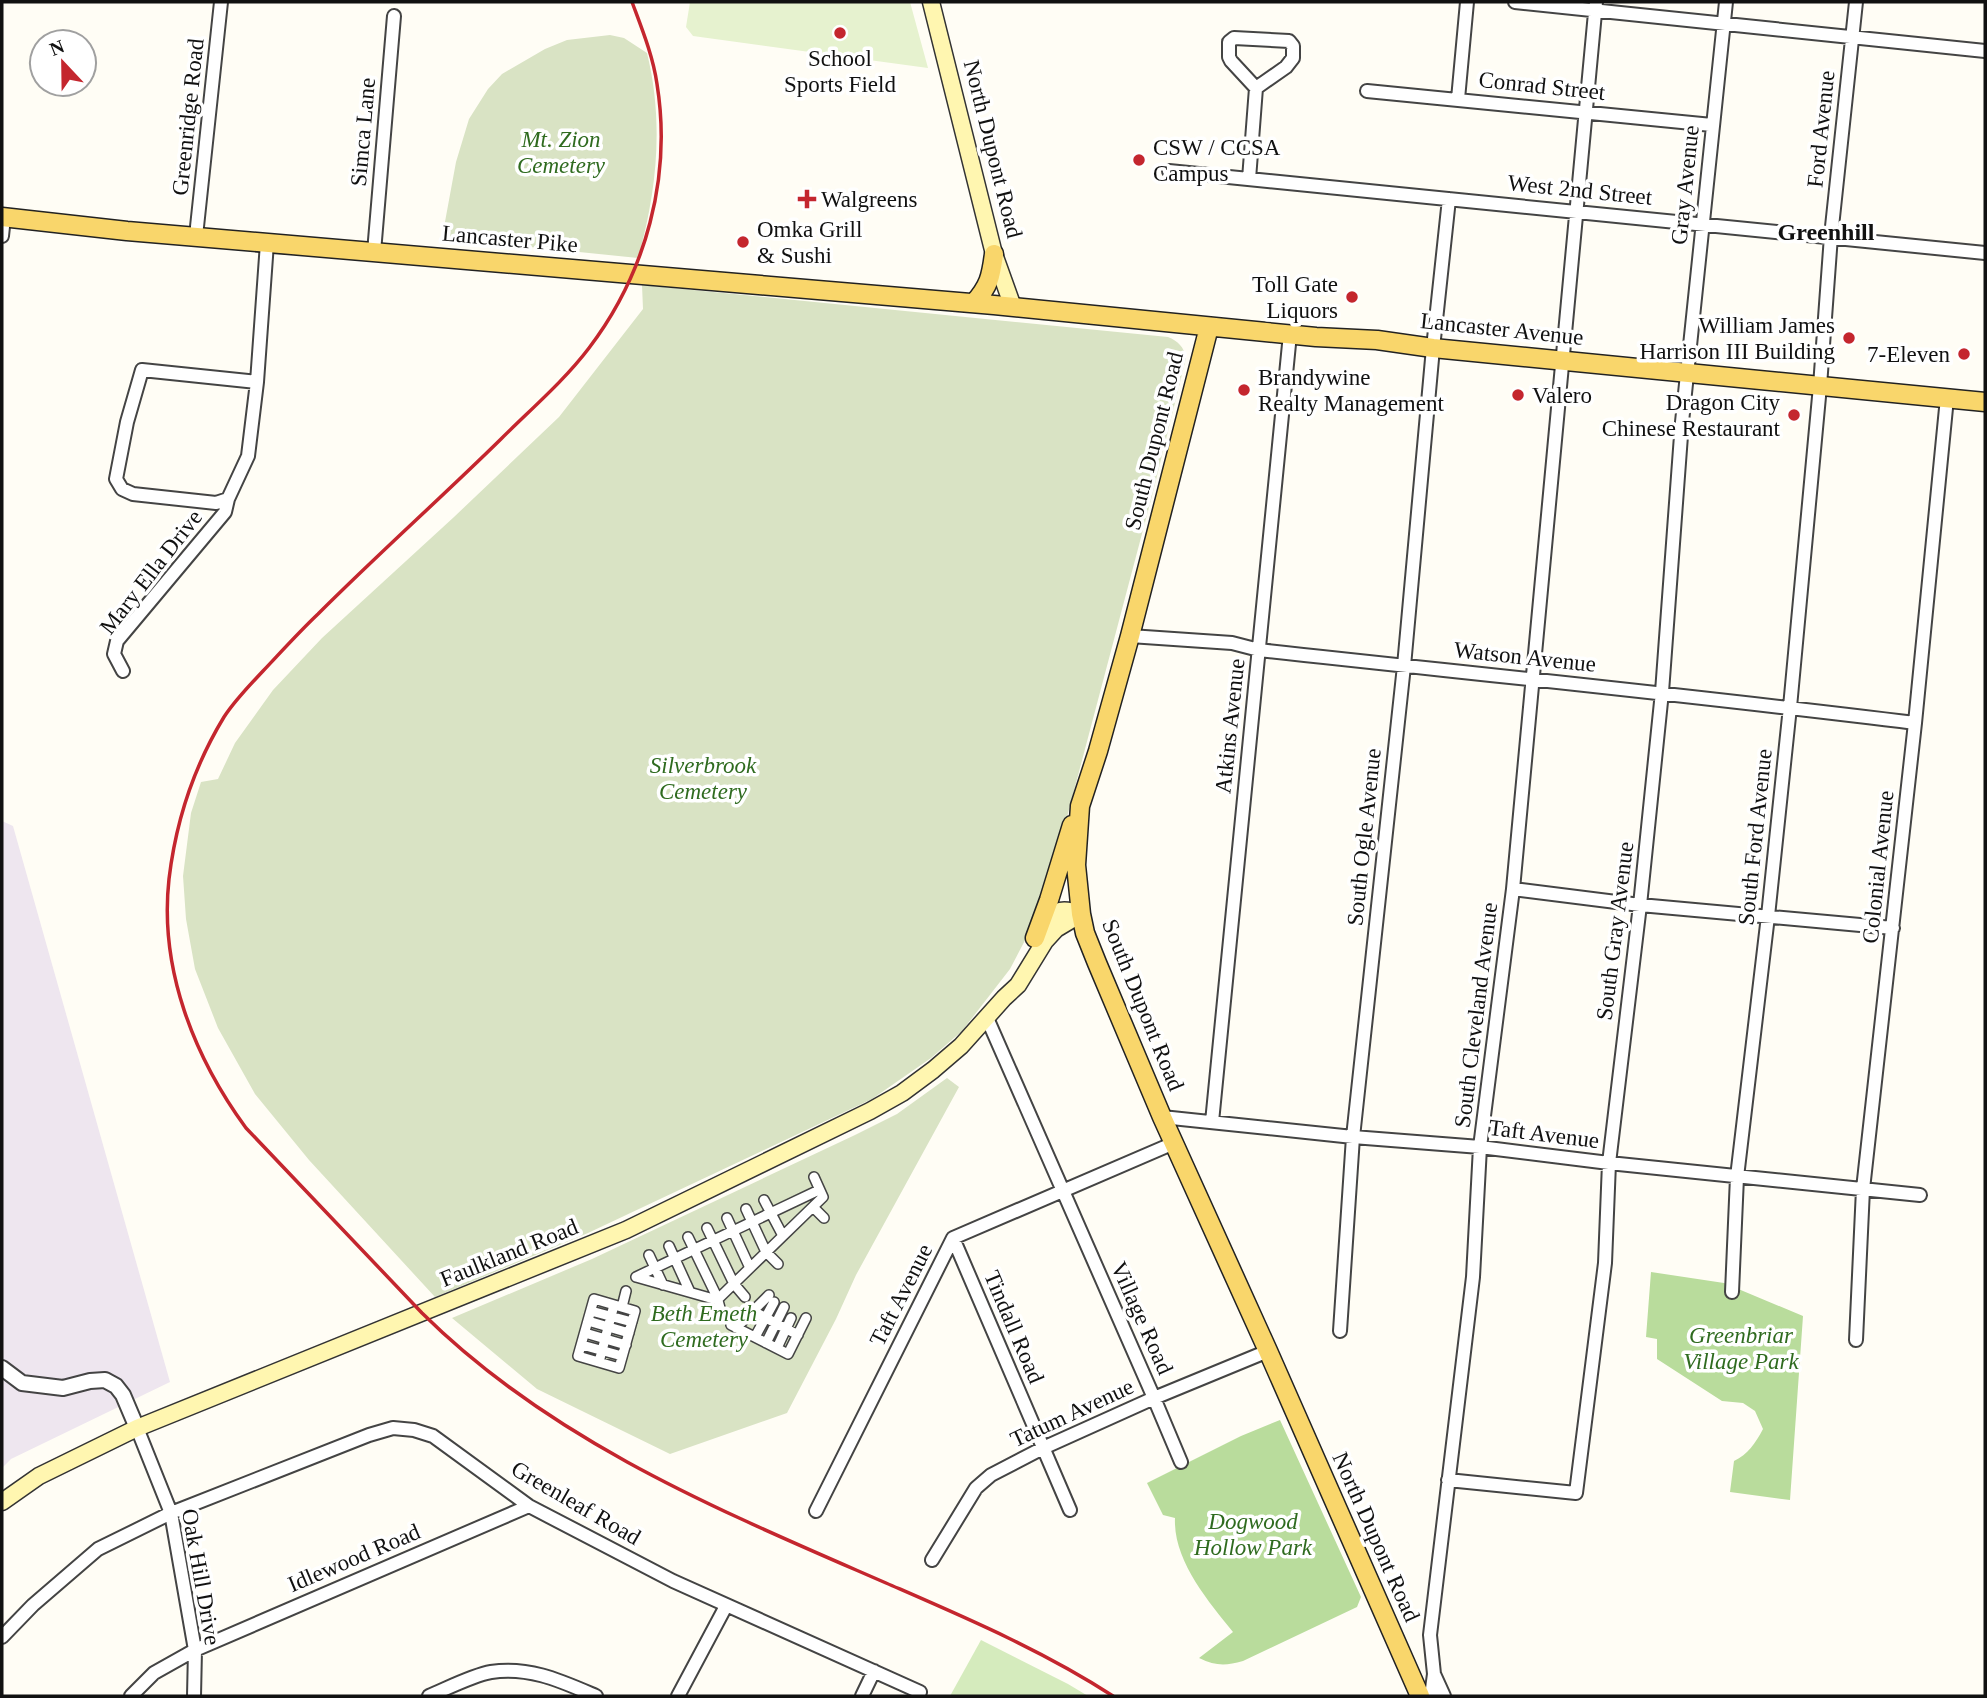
<svg xmlns="http://www.w3.org/2000/svg" width="1987" height="1698" viewBox="0 0 1987 1698" font-family="Georgia,serif">
  <style>
    .industrial { fill: #eee6ef }
    .green { fill: #d5ebbd }
    .forest { fill: #b9dc9c }
    .cemetery { fill: #d9e3c4 }
    .pitch { fill: #e6f2cf }
    .lines { fill: none; stroke-linecap: round; stroke-linejoin: round }
    .pedestrian-casing { stroke: #444; stroke-width: 12 }
    .minor-casing { stroke: #444; stroke-width: 16 }
    .tertiary-casing { stroke: #444; stroke-width: 18 }
    .secondary-casing { stroke: #333; stroke-width: 19 }
    .primary-casing { stroke: #222; stroke-width: 21 }
    .pedestrian { stroke: #fff; stroke-width: 9 }
    .minor { stroke: #fff; stroke-width: 12 }
    .tertiary { stroke: #fff; stroke-width: 14 }
    .secondary { stroke: #fff6b0; stroke-width: 16 }
    .primary { stroke: #f9d66b; stroke-width: 18 }
    .rail { stroke: #c4262e; stroke-width: 3.5 }
    .poi-dot { fill: #c4262e; stroke: #fff; stroke-width: 2.5 }
    .labels { text-anchor: middle; dominant-baseline: central; stroke-width: 7; stroke-linejoin: round; paint-order: stroke }
    .poi-label { font-size: 23px; fill: #111; stroke: #fff; text-anchor: start }
    .street-label { font-size: 23px; fill: #111; stroke: #fff }
    .park-label { font-size: 23px; font-style: italic; fill: #2f6b1f; stroke: #fff }
    .neighbourhood-label { font-size: 24px; font-weight: bold; fill: #111; stroke: #fff }
  </style>
  <rect width="100%" height="100%" fill="#fffdf5"/>
  <!-- industrial -->
  <path class="industrial" d="M2 821 13 826 170 1382 11 1459 2 1468Z"/>
  <!-- green -->
  <path class="green" d="M981 1640 1068 1684 1088 1696H950Z"/>
  <!-- forest -->
  <path class="forest" d="M1651 1272 1724 1283 1803 1316 1790 1500 1730 1492 1734 1461C1748 1454 1755 1444 1763 1429L1755 1411 1743 1403 1722 1401 1657 1359V1339L1646 1337Z
    M1280 1420 1361 1597 1357 1607 1243 1661C1225 1666 1216 1666 1199 1658L1233 1632C1208 1601 1173 1560 1175 1518L1163 1515 1147 1483 1241 1436Z"/>
  <!-- cemetery -->
  <path class="cemetery" d="M610 35 624 38 647 53C664 122 657 191 638 258L442 238 456 162 469 119 488 89 502 74 545 49 567 40Z
    M642 285 1168 337C1178 341 1184 347 1186 358L1152 496 1049 885 1033 925 1010 969 962 1031 931 1058 872 1099 588 1233 435 1297 309 1160 255 1094 218 1028 195 969 186 919 183 876 191 813 201 782 218 779 235 743 273 690 322 638 454 517 559 417 643 309Z
    M947 1078 959 1087 856 1275 836 1319 787 1413 670 1454 537 1389 452 1318 592 1259 855 1135 897 1114Z"/>
  <!-- pitch -->
  <path class="pitch" d="M690 2H910L928 68 693 36 686 27Z"/>
  <g class="lines">
    <defs>
      <path id="pedestrian" d="M764 1200 783 1236
        M813 1207 824 1218
        M746 1209 766 1252 778 1264
        M727 1218 750 1268
        M707 1228 734 1284 745 1297
        M688 1237 717 1297 720 1308
        M669 1246 690 1292
        M649 1255 663 1285
        M636 1277 717 1300 823 1197 814 1177
        M636 1277 819 1190
        M594 1299 635 1311 619 1368 578 1356Z
        M622 1307 626 1291
        M591 1311 632 1322
        M753 1311 798 1335
        M588 1321 629 1333
        M731 1325 788 1354 806 1318
        M736 1328 769 1295
        M585 1333 626 1345
        M755 1337 774 1302
        M766 1343 784 1307
        M582 1345 622 1356
        M777 1348 791 1318
        M599 1362 614 1305"/>
      <path id="minor" d="M1515 2 1985 51
        M1367 91 1712 125
        M1458 99 1467 2
        M1169 171 1985 253
        M1249 179 1256 88 1231 61 1229 57V42L1234 38 1289 41 1293 46V58L1286 67 1256 88
        M2 236 4 217
        M196 236 221 2
        M374 252 394 16
        M142 370 257 382 248 456 228 499 216 503 133 494 122 489 116 479 127 422Z
        M257 382 267 243
        M1130 636 1232 643 1259 650C1478 674 1697 696 1915 723
        M123 671 114 654 117 641 225 512 228 499
        M1513 889 1640 905 1893 928
        M987 1018 1154 1398 1181 1462
        M1162 1117 1353 1137 1480 1147 1609 1163 1920 1195
        M1212 1122 1290 334
        M953 1238 1070 1510
        M1732 1292 1737 1177 1768 916 1790 707 1820 386 1831 236 1856 2
        M1340 1331 1353 1137 1404 666 1433 348 1449 199
        M1856 1340 1863 1189 1915 723 1947 398
        M137 1428 171 1513 195 1650 194 1696
        M1448 1480 1576 1493 1605 1263 1609 1163 1640 905 1662 692 1682 422 1726 2
        M816 1511 953 1238 1174 1143
        M932 1560 976 1488 991 1475 1043 1448 1154 1398 1268 1351
        M2 1637 33 1605 98 1549 171 1513 369 1435 393 1428 414 1430 433 1436 529 1506 673 1581 920 1692
        M1434 1674 1444 1696
        M131 1696 154 1673 195 1650 529 1506
        M429 1696C446 1689 473 1675 491 1672 529 1666 561 1681 596 1696
        M678 1696 726 1606
        M862 1696 874 1671
        M1431 1696 1434 1674 1430 1635 1473 1277 1480 1147 1513 889 1596 2"/>
      <path id="tertiary" d="M2 1368 22 1383 63 1388 90 1381 105 1380 116 1386 123 1395 137 1428"/>
      <path id="secondary" d="M931 2 994 254 1013 307
        M1040 928C1054 911 1059 906 1081 914
        M2 1502 39 1476 137 1428 626 1230 870 1111 902 1093 933 1070 961 1046 1004 998 1018 985 1045 941 1056 929 1081 914"/>
      <path id="primary" d="M2 217 127 231 994 305 1316 337 1377 340 1433 348 1985 402
        M974 303C989 286 991 277 994 254
        M1209 327 1130 636 1098 751 1080 806 1076 865 1081 914 1085 933 1097 963 1162 1117 1268 1351 1420 1696
        M1035 938 1049 900 1072 825"/>
    </defs>
    <!-- pedestrian casing -->
    <use href="#pedestrian" class="pedestrian-casing"/>
    <!-- minor casing -->
    <use href="#minor" class="minor-casing"/>
    <!-- tertiary casing -->
    <use href="#tertiary" class="tertiary-casing"/>
    <!-- secondary casing -->
    <use href="#secondary" class="secondary-casing"/>
    <!-- primary casing -->
    <use href="#primary" class="primary-casing"/>
    <!-- pedestrian -->
    <use href="#pedestrian" class="pedestrian"/>
    <!-- minor -->
    <use href="#minor" class="minor"/>
    <!-- tertiary -->
    <use href="#tertiary" class="tertiary"/>
    <!-- secondary -->
    <use href="#secondary" class="secondary"/>
    <!-- primary -->
    <use href="#primary" class="primary"/>
    <!-- rail -->
    <path class="rail" d="M632 2C642 29 653 56 657 84 672 177 646 273 589 348 564 381 531 409 501 439 441 498 378 554 318 614 299 632 281 652 263 671 249 686 235 700 224 717 193 768 176 820 169 879 159 969 194 1057 246 1128L422 1313C552 1442 721 1511 886 1583 964 1617 1042 1650 1113 1696"/>
  </g>
  <!-- markers -->
  <g class="poi-dot">
    <circle cx="840" cy="33" r="7"/>
    <circle cx="1139" cy="160" r="7"/>
    <path d="M803.5 188.5h7v7h7v7h-7v7h-7v-7h-7v-7h7z"/>
    <circle cx="743" cy="242" r="7"/>
    <circle cx="1352" cy="297" r="7"/>
    <circle cx="1849" cy="338" r="7"/>
    <circle cx="1964" cy="354" r="7"/>
    <circle cx="1244" cy="390" r="7"/>
    <circle cx="1518" cy="395" r="7"/>
    <circle cx="1794" cy="415" r="7"/>
  </g>
  <g class="labels">
    <!-- poi labels -->
    <g class="poi-label">
      <text x="840" y="58" text-anchor="middle">School<tspan x="840" dy="26">Sports Field</tspan></text>
      <text x="1153" y="147">CSW / CCSA<tspan x="1153" dy="26">Campus</tspan></text>
      <text x="821" y="199">Walgreens</text>
      <text x="757" y="229">Omka Grill<tspan x="757" dy="26">&amp; Sushi</tspan></text>
      <text x="1338" y="284" text-anchor="end">Toll Gate<tspan x="1338" dy="26">Liquors</tspan></text>
      <text x="1835" y="325" text-anchor="end">William James<tspan x="1835" dy="26">Harrison III Building</tspan></text>
      <text x="1950" y="354" text-anchor="end">7-Eleven</text>
      <text x="1258" y="377">Brandywine<tspan x="1258" dy="26">Realty Management</tspan></text>
      <text x="1532" y="395">Valero</text>
      <text x="1780" y="402" text-anchor="end">Dragon City<tspan x="1780" dy="26">Chinese Restaurant</tspan></text>
    </g>
    <!-- street labels -->
    <g class="street-label">
      <text transform="translate(1542 86) rotate(6)">Conrad Street</text>
      <text transform="translate(188 117) rotate(-84)">Greenridge Road</text>
      <text transform="translate(1821 129) rotate(-84)">Ford Avenue</text>
      <text transform="translate(363 132) rotate(-85)">Simca Lane</text>
      <text transform="translate(993 149) rotate(76)">North Dupont Road</text>
      <text transform="translate(1685 185) rotate(-84)">Gray Avenue</text>
      <text transform="translate(1580 190) rotate(6)">West 2nd Street</text>
      <text transform="translate(510 239) rotate(5)">Lancaster Pike</text>
      <text transform="translate(1502 329) rotate(6)">Lancaster Avenue</text>
      <text transform="translate(1154 441) rotate(-76)">South Dupont Road</text>
      <text transform="translate(151 572) rotate(-52)">Mary Ella Drive</text>
      <text transform="translate(1525 657) rotate(6)">Watson Avenue</text>
      <text transform="translate(1230 726) rotate(-84)">Atkins Avenue</text>
      <text transform="translate(1364 837) rotate(-84)">South Ogle Avenue</text>
      <text transform="translate(1755 837) rotate(-84)">South Ford Avenue</text>
      <text transform="translate(1878 867) rotate(-84)">Colonial Avenue</text>
      <text transform="translate(1615 931) rotate(-83)">South Gray Avenue</text>
      <text transform="translate(1143 1005) rotate(68)">South Dupont Road</text>
      <text transform="translate(1476 1015) rotate(-83)">South Cleveland Avenue</text>
      <text transform="translate(1544 1134) rotate(7)">Taft Avenue</text>
      <text transform="translate(509 1253) rotate(-22)">Faulkland Road</text>
      <text transform="translate(901 1295) rotate(-63)">Taft Avenue</text>
      <text transform="translate(1142 1318) rotate(66)">Village Road</text>
      <text transform="translate(1014 1327) rotate(67)">Tindall Road</text>
      <text transform="translate(1072 1413) rotate(-25)">Tatum Avenue</text>
      <text transform="translate(576 1503) rotate(30)">Greenleaf Road</text>
      <text transform="translate(1376 1537) rotate(66)">North Dupont Road</text>
      <text transform="translate(354 1558) rotate(-23)">Idlewood Road</text>
      <text transform="translate(201 1577) rotate(80)">Oak Hill Drive</text>
    </g>
    <!-- park labels -->
    <g class="park-label">
      <text x="561" y="139">Mt. Zion<tspan x="561" dy="26">Cemetery</tspan></text>
      <text x="703" y="765">Silverbrook<tspan x="703" dy="26">Cemetery</tspan></text>
      <text x="704" y="1313">Beth Emeth<tspan x="704" dy="26">Cemetery</tspan></text>
      <text x="1741" y="1335">Greenbriar<tspan x="1741" dy="26">Village Park</tspan></text>
      <text x="1253" y="1521">Dogwood<tspan x="1253" dy="26">Hollow Park</tspan></text>
    </g>
    <!-- neighbourhood labels -->
    <g class="neighbourhood-label">
      <text x="1826" y="232">Greenhill</text>
    </g>
  </g>
  <!-- border -->
  <rect width="1987" height="1698" fill="none" stroke="#111111" stroke-width="7"/>
  <!-- north arrow -->
  <g transform="translate(63 63) rotate(338)"><circle r="33" fill="#ffffff" stroke="#a0a0a0" stroke-width="2"/>
  <path d="M0-5L12 26L0 18L-12 26Z" fill="#c4262e"/>
  <text y="-10" font-size="19" font-weight="bold" text-anchor="middle" fill="#111111">N</text>
  </g>
</svg>
